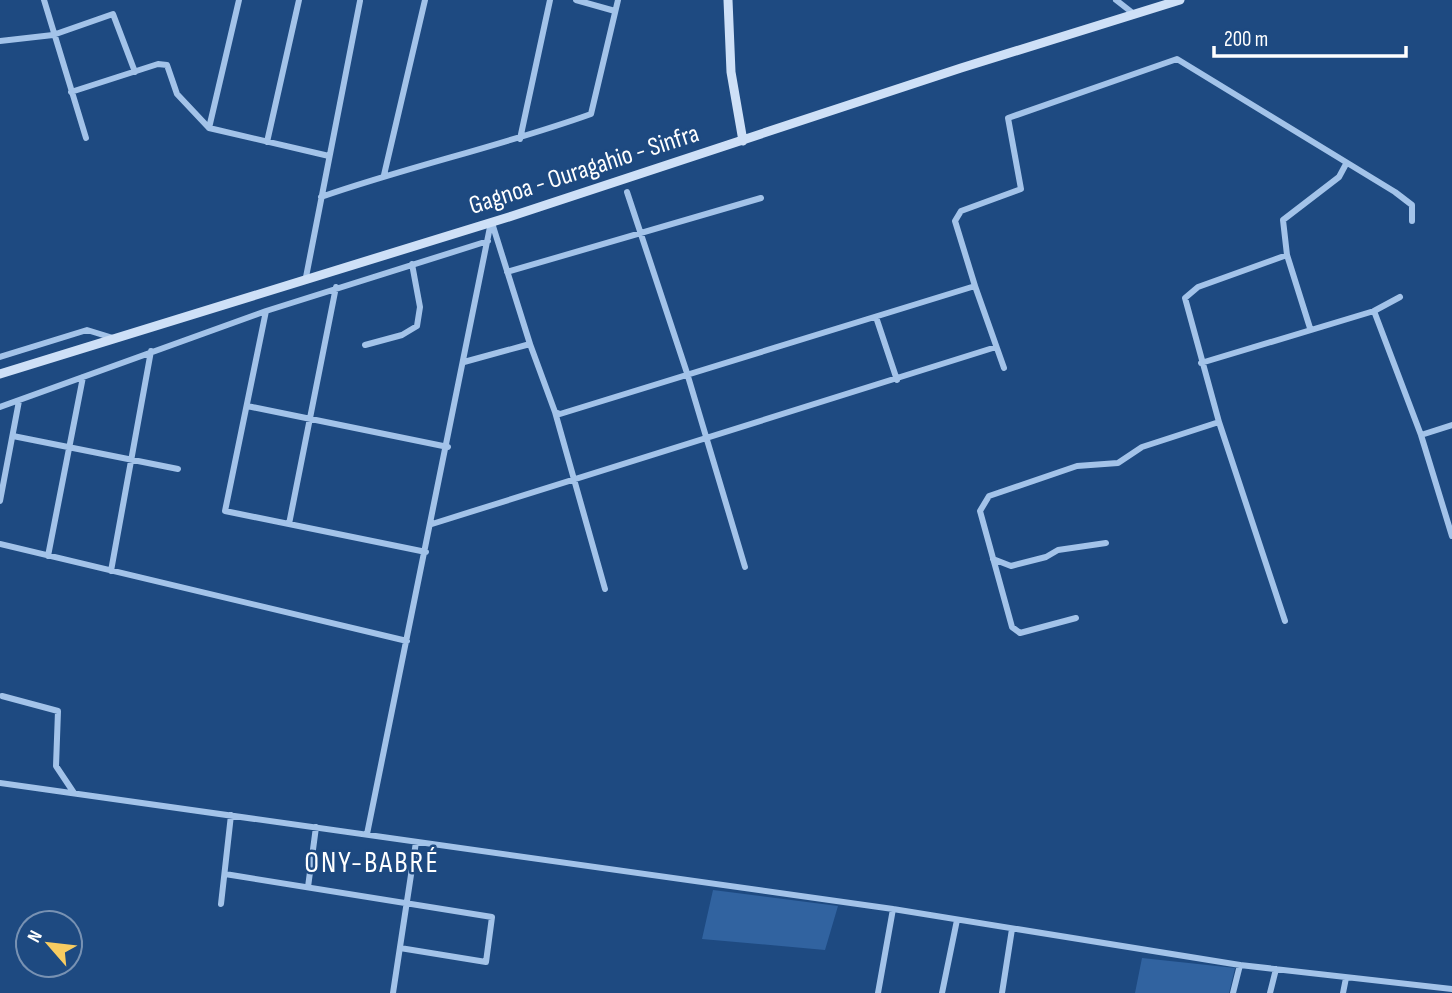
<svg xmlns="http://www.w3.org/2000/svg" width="1452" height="993" viewBox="0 0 1452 993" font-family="'Sofia Sans Condensed',sans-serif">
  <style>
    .green { fill: #3163a0 }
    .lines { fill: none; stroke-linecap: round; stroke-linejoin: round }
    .street { stroke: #a3c3e9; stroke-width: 6 }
    .secondary { stroke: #cee0f7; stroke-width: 9 }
    .labels { text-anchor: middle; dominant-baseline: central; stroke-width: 5; stroke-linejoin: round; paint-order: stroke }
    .street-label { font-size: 26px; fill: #fff; stroke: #1e4a81 }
    .quarter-label { font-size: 30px; letter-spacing: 2px; fill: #fff; stroke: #1e4a81 }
  </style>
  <rect width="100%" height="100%" fill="#1e4a81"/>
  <!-- green -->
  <path class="green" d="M713 890 838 906 825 950 702 939Z
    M1142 958 1235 968 1229 993H1135Z"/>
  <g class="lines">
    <!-- street -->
    <path class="street" d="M44 0 86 138
      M239 0 209 128 329 156
      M576 0 615 11
      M1116 0 1134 14
      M0 41 53 35 113 14 135 72
      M71 92 158 64 167 65 177 94 209 128
      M520 139 550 0
      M267 142 299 0
      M384 175 425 0
      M627 192 687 373 745 567
      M321 197C410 166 502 146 591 114L618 0
      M492 223 530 344
      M507 272 761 198
      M306 277 360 1
      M975 286 1004 368
      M266 311 488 241
      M1374 311 1400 297
      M876 317 897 380
      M1310 328 1287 255 1283 220 1339 177 1346 164
      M365 345 402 335 417 326 420 307 412 264
      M0 357 87 330 113 338
      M464 362 530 344 555 412 560 414 975 286 955 221 961 211 1021 189 1008 118 1177 59 1395 192 1412 205V221
      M1201 363 1374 311 1421 435 1452 425
      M247 406 448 447
      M0 407 266 311 225 511 426 552
      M555 412 605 589
      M1219 422 1285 621
      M1421 435 1452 536
      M13 436 178 469
      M0 501 19 401
      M289 524 336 287
      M432 524 996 347
      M0 544 407 641
      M48 556 83 377
      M993 559 1011 566 1046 557 1058 550 1106 543
      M111 571 151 351
      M1076 618 1020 633 1012 627 980 511 989 496 1077 466 1118 463 1142 447 1219 422 1185 298 1198 287 1287 255
      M2 696 58 711 56 766 74 793
      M0 783 893 909 1240 965 1452 989
      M367 834 491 222
      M225 874 492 917 486 962 400 948
      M308 887 316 827
      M221 904 231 815
      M393 993 416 842
      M878 993 893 909
      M942 993 957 920
      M1002 993 1012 929
      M1233 993 1240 965
      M1270 993 1276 969
      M1343 993 1346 978"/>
    <!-- secondary -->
    <path class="secondary" d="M728 0 731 72 743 141
      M0 374 512 216 961 68 1180 0"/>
  </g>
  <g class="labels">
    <!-- street labels -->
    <g class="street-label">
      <text transform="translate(584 170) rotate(-18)">Gagnoa - Ouragahio - Sinfra</text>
    </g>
    <!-- quarter labels -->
    <g class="quarter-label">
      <text x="372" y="863">ONY-BABRÉ</text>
    </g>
  </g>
  <!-- north arrow -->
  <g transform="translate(49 944) rotate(298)"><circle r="33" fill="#1e4a81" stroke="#7892b3" stroke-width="2"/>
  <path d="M0-5L12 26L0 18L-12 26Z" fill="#f8cc61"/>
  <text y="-10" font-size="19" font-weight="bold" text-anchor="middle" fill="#ffffff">N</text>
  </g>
  <!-- scale -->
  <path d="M1214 46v10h192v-10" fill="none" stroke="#ffffff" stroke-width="3.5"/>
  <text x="1224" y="46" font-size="21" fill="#ffffff" stroke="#1e4a81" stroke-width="5" paint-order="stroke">200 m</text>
</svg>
